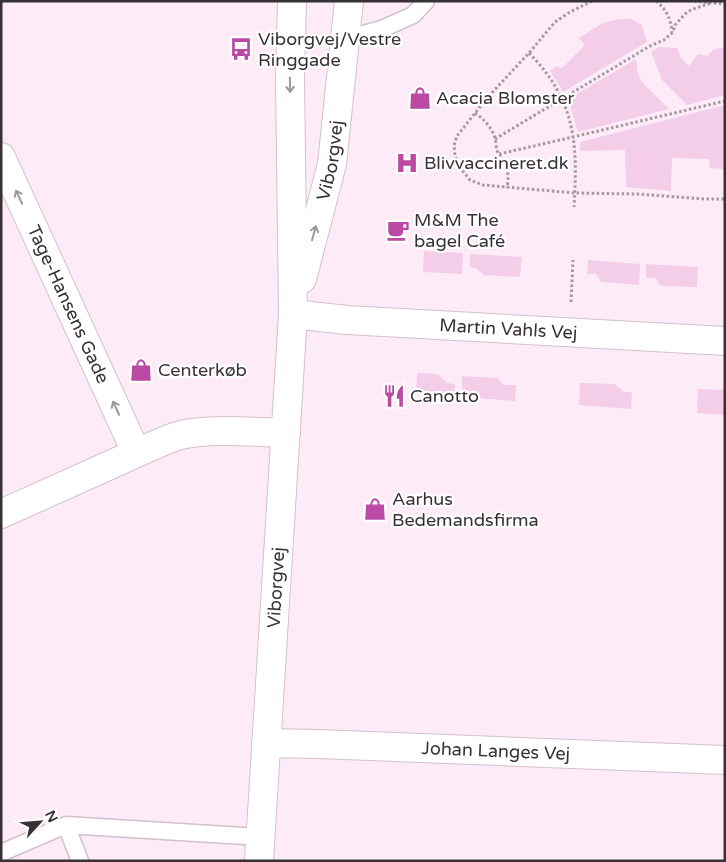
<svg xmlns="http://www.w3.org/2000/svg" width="726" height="862" viewBox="0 0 726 862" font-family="'Varela Round',sans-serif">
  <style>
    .green { fill: #f4cde9 }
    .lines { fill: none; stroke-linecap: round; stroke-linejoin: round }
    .lane-casing { stroke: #d1c1cd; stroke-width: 19 }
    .street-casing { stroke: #d1c1cd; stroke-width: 30 }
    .secondary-casing { stroke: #d1c1cd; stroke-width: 30 }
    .path { stroke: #a599a1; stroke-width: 3; stroke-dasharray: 2.5 2.5; stroke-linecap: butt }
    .lane { stroke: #fff; stroke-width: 16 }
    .street { stroke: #fff; stroke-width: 28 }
    .secondary { stroke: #fff; stroke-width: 28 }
    .oneway { stroke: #9b989a }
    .labels { text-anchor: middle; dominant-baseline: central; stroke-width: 4.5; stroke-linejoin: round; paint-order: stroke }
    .poi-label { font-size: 18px; fill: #373135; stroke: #fff; text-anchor: start }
    .street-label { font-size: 18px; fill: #373135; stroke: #fff }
  </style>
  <rect width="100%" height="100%" fill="#fdecf8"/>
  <!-- green -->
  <path class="green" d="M619 19H631L642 25 647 42 563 92 550 71 557 66 562 68 585 45 579 38 603 23Z
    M659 47 677 48 681 58 689 66 698 54 707 56 714 49 725 47V95L687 105 662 80 651 52Z
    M636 59 638 73 642 82 669 109 578 132 568 99Z
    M725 105V169L710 168 709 159 672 158 671 191 626 187 625 150 580 151V142Z
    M424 251 463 253 462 274 423 272Z
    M470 254 522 257 520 277 484 275 476 268 470 267Z
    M588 260 640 264 639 285 601 282 596 274H587Z
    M646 264 698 267 697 287 661 286 655 278H646Z
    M417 373 438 374 447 383 455 384 454 397 416 394Z
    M462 376 498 378 503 385H516L515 401 462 397Z
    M580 383 615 384 624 392H632L631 409 579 405Z
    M698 389 725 390V415L697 413Z"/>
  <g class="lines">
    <defs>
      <path id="lane" d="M345 39 382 29 413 15 426 1
        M66 825 80 861
        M1 853 66 825 260 837"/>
      <g id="street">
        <path id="s1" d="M1 157 136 452"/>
        <path id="s2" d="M293 314 347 320 725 341"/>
        <path d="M1 514 159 443C166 440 173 437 181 435 211 428 254 432 286 433"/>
        <path id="s3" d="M266 743 319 744 725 760"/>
      </g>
      <g id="secondary">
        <path id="s4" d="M302 279 332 164 349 1"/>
        <path id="s5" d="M259 861 293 314 290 77 292 1"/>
      </g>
    </defs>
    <!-- lane casing -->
    <use href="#lane" class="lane-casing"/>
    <!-- street casing -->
    <use href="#street" class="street-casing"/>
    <!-- secondary casing -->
    <use href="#secondary" class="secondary-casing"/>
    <!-- path -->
    <path class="path" d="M592 1 570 12 555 22 529 53 487 98 457 136 454 145 455 156 462 170 470 180 483 185 575 193 637 194 705 199H725
      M656 1C666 9 671 19 672 32
      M694 1 725 4
      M529 53C576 101 578 144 574 207
      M475 113C484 119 492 128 495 138 496 142 496 147 497 150 498 154 499 153 502 157 508 166 509 177 507 188
      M495 139 650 46 664 40 673 32 675 25 687 12 696 8 711 3
      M499 154 573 137 725 101
      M571 302 573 260"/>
    <!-- lane -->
    <use href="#lane" class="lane"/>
    <!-- street -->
    <use href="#street" class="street"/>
    <!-- secondary -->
    <use href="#secondary" class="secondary"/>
  </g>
  <!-- one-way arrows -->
  <defs><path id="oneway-shaft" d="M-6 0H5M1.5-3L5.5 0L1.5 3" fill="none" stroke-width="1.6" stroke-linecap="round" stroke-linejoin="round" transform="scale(1.25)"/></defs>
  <g class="oneway">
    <use href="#oneway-shaft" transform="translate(290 85) rotate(89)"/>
    <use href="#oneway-shaft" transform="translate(19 197) rotate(-115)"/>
    <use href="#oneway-shaft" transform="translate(314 233) rotate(-75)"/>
    <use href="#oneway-shaft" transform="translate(116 408) rotate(-115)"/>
  </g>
  <!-- icons -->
  <defs>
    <symbol id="bus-bare" viewBox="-9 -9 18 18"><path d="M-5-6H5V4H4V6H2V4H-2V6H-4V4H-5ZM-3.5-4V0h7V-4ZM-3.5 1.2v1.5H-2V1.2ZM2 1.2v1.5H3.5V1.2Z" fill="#bb4aa5" stroke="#fff" stroke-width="2.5" paint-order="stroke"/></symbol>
    <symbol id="shop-bare" viewBox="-9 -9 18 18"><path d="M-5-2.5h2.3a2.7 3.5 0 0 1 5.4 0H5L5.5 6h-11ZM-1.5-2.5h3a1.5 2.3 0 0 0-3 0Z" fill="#bb4aa5" stroke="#fff" stroke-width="2.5" paint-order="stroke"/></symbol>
    <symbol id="hospital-bare" viewBox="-9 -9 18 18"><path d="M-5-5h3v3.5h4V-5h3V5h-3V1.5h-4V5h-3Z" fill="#bb4aa5" stroke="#fff" stroke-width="2.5" paint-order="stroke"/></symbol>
    <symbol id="cafe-bare" viewBox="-9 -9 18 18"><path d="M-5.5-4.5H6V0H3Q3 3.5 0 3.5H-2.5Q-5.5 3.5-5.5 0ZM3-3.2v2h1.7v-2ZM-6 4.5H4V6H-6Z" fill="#bb4aa5" stroke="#fff" stroke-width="2.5" paint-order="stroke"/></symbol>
    <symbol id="restaurant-bare" viewBox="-9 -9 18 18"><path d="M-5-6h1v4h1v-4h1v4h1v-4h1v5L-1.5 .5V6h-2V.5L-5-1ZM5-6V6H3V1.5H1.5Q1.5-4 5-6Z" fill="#bb4aa5" stroke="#fff" stroke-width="2.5" paint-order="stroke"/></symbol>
  </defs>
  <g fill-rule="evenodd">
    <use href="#bus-bare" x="225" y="33" width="32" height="32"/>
    <use href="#shop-bare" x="404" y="82" width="32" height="32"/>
    <use href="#hospital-bare" x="391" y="147" width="32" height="32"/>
    <use href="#cafe-bare" x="382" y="214" width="32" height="32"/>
    <use href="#shop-bare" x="125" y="354" width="32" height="32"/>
    <use href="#restaurant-bare" x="378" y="380" width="32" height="32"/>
    <use href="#shop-bare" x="359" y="493" width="32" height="32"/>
  </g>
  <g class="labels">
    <!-- poi labels -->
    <g class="poi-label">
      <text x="258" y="39">Viborgvej/Vestre<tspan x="258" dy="21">Ringgade</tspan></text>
      <text x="436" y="98">Acacia Blomster</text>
      <text x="424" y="163">Blivvaccineret.dk</text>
      <text x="414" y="220">M&amp;M The<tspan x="414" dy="21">bagel Café</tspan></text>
      <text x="158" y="370">Centerkøb</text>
      <text x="410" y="396">Canotto</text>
      <text x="392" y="499">Aarhus<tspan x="392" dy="21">Bedemandsfirma</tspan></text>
    </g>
    <!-- street labels -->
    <g class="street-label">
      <text stroke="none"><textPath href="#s4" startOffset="122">Viborgvej</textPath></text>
      <text stroke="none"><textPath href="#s1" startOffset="162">Tage-Hansens Gade</textPath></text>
      <text stroke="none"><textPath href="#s2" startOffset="216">Martin Vahls Vej</textPath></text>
      <text stroke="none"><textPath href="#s5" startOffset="274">Viborgvej</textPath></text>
      <text stroke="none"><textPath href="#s3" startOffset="230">Johan Langes Vej</textPath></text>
    </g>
  </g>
  <!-- border -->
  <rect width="726" height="862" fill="none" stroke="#373135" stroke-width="5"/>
  <!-- north arrow -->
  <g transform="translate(40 822) rotate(64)" stroke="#ffffff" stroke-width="4" paint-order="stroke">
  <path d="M0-4L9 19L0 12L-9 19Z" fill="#373135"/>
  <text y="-8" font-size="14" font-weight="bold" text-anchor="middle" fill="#373135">N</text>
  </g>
</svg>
